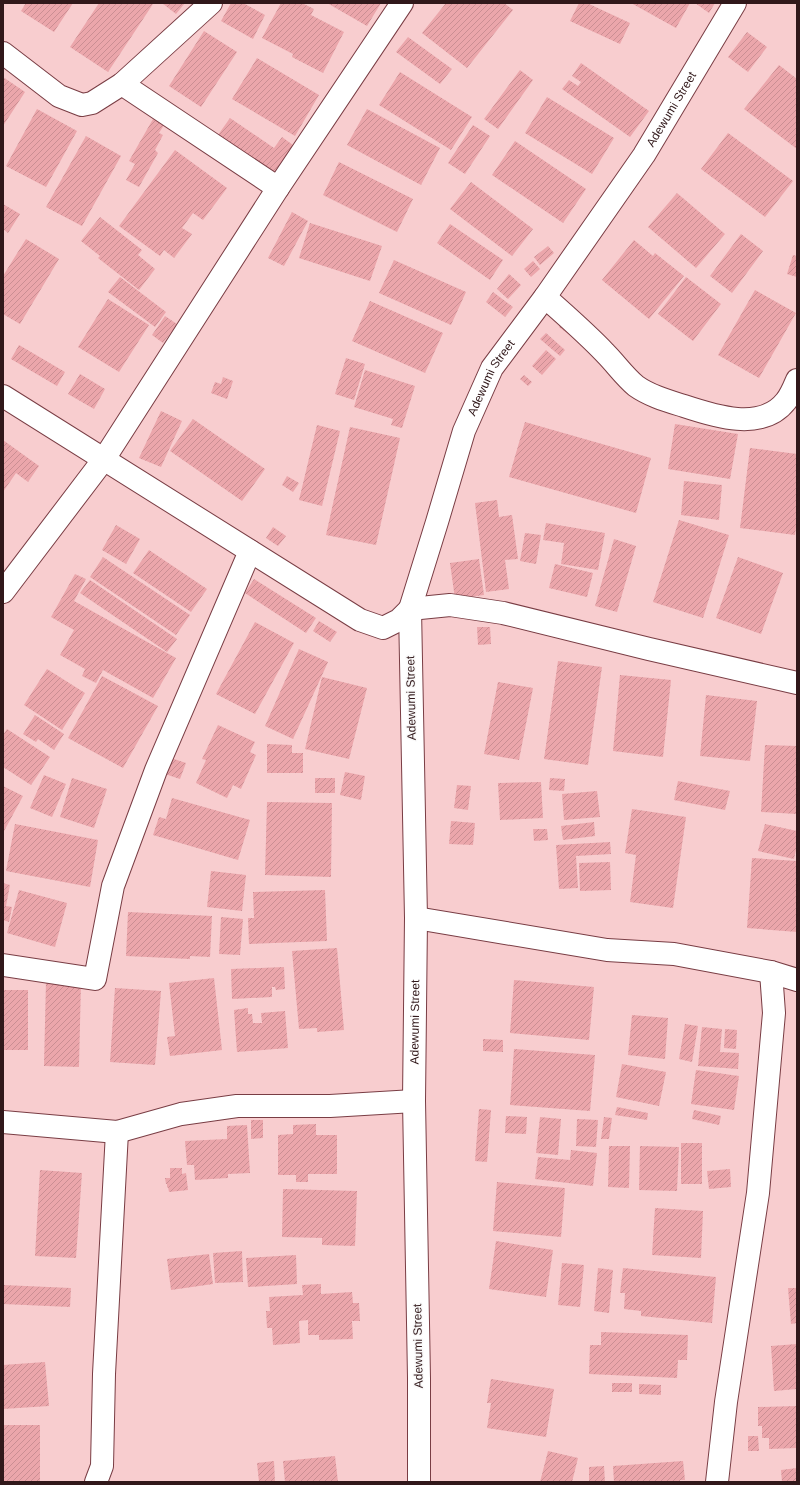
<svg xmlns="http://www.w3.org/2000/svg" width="800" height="1485" viewBox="0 0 800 1485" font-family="Arial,sans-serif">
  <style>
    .building { fill: url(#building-hatch) }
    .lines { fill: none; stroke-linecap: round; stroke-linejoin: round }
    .street-casing { stroke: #793d44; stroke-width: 24 }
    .street { stroke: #fff; stroke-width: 22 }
    .labels { text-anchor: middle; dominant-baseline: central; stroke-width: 3; stroke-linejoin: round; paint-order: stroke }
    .street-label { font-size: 12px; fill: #31181a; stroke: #fafafa }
  </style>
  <defs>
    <pattern id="building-hatch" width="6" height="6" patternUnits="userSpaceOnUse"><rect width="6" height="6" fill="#eba6ab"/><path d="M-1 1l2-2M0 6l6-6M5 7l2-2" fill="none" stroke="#ca8e93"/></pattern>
  </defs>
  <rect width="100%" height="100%" fill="#f8cdcf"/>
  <!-- building -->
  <path class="building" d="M26 3H73L54 32 21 11Z
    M99 3H151L153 4 108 72 70 47Z
    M162 3H185L176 14Z
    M231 3H243L265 15 253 39 221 21Z
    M281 3H302L314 9 311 15 344 32 323 73 292 57 293 54 262 38Z
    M327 3H381L367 26Z
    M446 3H504L513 10 467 68 422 33Z
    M579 3H587L630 23 620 44 570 21Z
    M631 3H690L676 28Z
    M695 3H715L709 13Z
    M204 31 237 52 201 107 169 86Z
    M747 32 767 47 748 72 728 57Z
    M408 37 452 69 440 84 396 52Z
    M257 58 319 95 295 136 232 99Z
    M581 63 649 111 630 137 562 89 569 80 578 86 581 82 572 76Z
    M779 65 797 79V149L744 109Z
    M520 70 533 80 498 129 484 119Z
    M400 72 472 117 451 150 379 105Z
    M3 77 25 92 3 126Z
    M547 97 614 138 592 174 525 133Z
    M37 109 77 131 46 187 6 166Z
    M367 109 440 148 421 185 347 145Z
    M230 118 274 148 282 137 297 148 279 175 218 135Z
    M153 119 164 125 159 133 163 135 155 150 158 153 139 187 126 180 135 164 129 161Z
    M473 125 490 136 465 174 448 163Z
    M728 133 793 181 765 217 701 169Z
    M86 136 121 156 82 226 46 207Z
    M515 141 586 189 563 223 492 175Z
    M175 150 227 188 203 220 193 213 182 228 192 234 174 258 164 250 160 256 119 226Z
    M339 162 413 199 397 232 323 195Z
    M471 182 533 229 512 256 450 209Z
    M677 193 725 234 696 268 648 227Z
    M3 204 20 214 8 233 3 229Z
    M292 212 308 221 284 266 268 258Z
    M100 217 142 250 138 255 155 269 139 290 98 258 100 256 81 241Z
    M310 223 382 246 370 281 299 258Z
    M450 224 503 260 490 280 437 243Z
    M741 234 763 251 732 293 710 276Z
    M26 239 59 259 20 324 3 314V276Z
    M634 240 653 256 655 253 684 276 649 319 602 280Z
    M548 246 554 253 540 265 534 257Z
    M793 255 797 256V277L787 274Z
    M394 260 466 292 451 325 379 293Z
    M533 261 540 269 531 277 524 269Z
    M509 274 521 285 508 299 497 289Z
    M120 277 166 312 155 327 108 292Z
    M686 277 721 304 693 341 658 314Z
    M755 290 796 313 759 378 718 355Z
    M493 292 513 307 505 317 486 302Z
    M108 299 149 325 119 372 78 347Z
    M370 301 443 333 425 373 352 341Z
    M165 316 177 324 163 343 152 335Z
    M563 321 576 330 571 336 559 327Z
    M546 333 565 350 560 356 540 339Z
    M19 345 65 372 57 386 11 359Z
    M546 350 556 359 542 375 532 366Z
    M346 358 365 364 354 400 335 394Z
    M365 370 415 386 402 428 391 425 393 419 354 407Z
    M80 374 105 389 94 409 68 394Z
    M524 375 532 382 528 386 520 379Z
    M223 377 233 381 227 399 211 393 215 382 221 384Z
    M161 411 182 421 161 467 139 458Z
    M193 419 265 469 242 501 170 451Z
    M525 422 651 458 636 513 509 477Z
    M675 424 738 434 730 479 668 469Z
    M317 425 340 431 322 506 299 500Z
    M350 427 400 438 376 545 326 535Z
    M3 440 39 466 28 482 16 473 3 492Z
    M750 448 797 454V519L795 535 740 528Z
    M287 476 299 483 293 492 282 485Z
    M684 481 722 485 719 520 681 515Z
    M497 500 499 517 512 515 518 559 505 560 509 589 486 592 475 503Z
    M679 520 729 535 703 618 653 602Z
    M546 523 605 533 598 570 561 564 564 543 543 540Z
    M116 525 140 539 126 564 102 550Z
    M273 527 286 536 278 546 266 538Z
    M525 533 541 535 536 564 520 561Z
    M614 539 636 546 617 612 595 606Z
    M149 550 207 589 191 612 133 573Z
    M103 557 190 615 176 635 90 577Z
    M738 557 783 573 761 634 716 618Z
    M479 559 484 595 455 599 450 563Z
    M555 564 593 573 587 597 549 588Z
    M75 574 86 579 74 601 176 658 153 698 103 670 96 683 82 676 85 669 60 655 74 630 51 617Z
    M254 579 316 618 306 633 245 593Z
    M90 580 177 639 167 652 80 593Z
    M319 621 337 632 330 642 313 631Z
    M255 622 294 643 255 714 216 694Z
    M477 627H490L491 644 478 645Z
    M299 649 328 662 293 739 265 726Z
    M558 661 602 667 588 765 544 759Z
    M47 669 85 693 62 730 24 705Z
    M620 675 671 680 663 757 613 751Z
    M102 676 158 706 123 768 68 738Z
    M322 677 367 688 349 759 305 749Z
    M498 682 533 688 519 760 484 754Z
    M706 695 757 701 750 761 700 756Z
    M35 715 64 734 54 750 38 739 36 742 23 734Z
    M218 725 255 742 250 752 256 755 241 789 233 785 227 798 196 783 206 760 202 759Z
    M7 729 50 757 31 785 3 767V735Z
    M267 744 292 745V753H303V773H267Z
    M765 745 797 746V814L761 812Z
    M171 758 186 763 180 779 165 774Z
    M345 772 365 776 361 800 340 795Z
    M44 775 66 784 52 817 30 808Z
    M72 778 107 789 94 828 60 817Z
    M315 778H335V793H315Z
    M550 778 565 779 564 791 549 790Z
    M678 781 730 791 725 810 674 800Z
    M541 782 543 818 500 820 498 783Z
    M457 785 471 786 468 810 454 808Z
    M3 786 23 796 3 833Z
    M597 791 600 817 564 820 562 794Z
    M172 798 250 820 238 860 153 835 159 817 166 819Z
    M267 802 332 803 331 877 265 875Z
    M632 809 686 817 673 908 630 902 636 855 625 853Z
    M451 821 475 823 473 845 449 844Z
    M594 822 595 836 563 840 561 826Z
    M15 824 98 840 90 887 6 871Z
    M765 824 797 831V845L794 859 758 851Z
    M533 829H547L548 840 534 841Z
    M610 842 611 854 576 856 578 888 559 889 556 845Z
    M752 858 797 861V932L747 928Z
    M610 862 611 890 580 891 579 863Z
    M211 871 246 875 242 911 207 907Z
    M3 883 10 885 6 906 12 907 9 922 3 920Z
    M19 890 67 903 55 947 7 933Z
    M325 890 327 941 249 944 248 918H254L253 892Z
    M128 912 212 916 210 957 190 956V959L126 956Z
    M221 917 243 919 240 955 219 954Z
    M337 948 344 1030 317 1032V1028L299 1029 292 951Z
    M284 967 285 989 276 990 275 987H272V997L232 999 231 969Z
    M214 978 222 1050 170 1056 167 1037 175 1036 169 983Z
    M514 980 594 987 589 1040 510 1033Z
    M46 981 81 982 79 1067 44 1066Z
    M115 988 161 991 155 1065 110 1062Z
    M3 990H28V1050H3Z
    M248 1008V1014H252L253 1023H262L261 1013 285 1011 288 1048 237 1052 234 1010Z
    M632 1015 668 1018 665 1059 628 1055Z
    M685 1024 698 1026 692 1062 679 1059Z
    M702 1027 722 1029 720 1052 739 1053 738 1069 698 1066Z
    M725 1029 737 1030 736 1049 724 1048Z
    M483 1039 503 1040V1052L483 1051Z
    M514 1049 595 1055 590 1111 510 1105Z
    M622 1064 666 1072 659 1106 616 1097Z
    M696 1070 739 1076 734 1110 691 1104Z
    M617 1107 648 1113 647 1120 615 1115Z
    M479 1109 491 1110 487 1162 475 1161Z
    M694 1110 721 1116 719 1125 692 1119Z
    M506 1116 527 1117 526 1134 505 1133Z
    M540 1117 561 1119 558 1155 536 1153Z
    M604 1117 612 1118 609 1139H601Z
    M577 1119 598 1120 596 1147 576 1146Z
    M251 1120H263V1138L251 1139Z
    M316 1124V1135H337V1174H308V1182H296V1175H278V1135L293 1134V1125Z
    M247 1125 250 1173 228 1174V1178L195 1180 194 1165H187L185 1141 227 1139V1126Z
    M681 1143H702V1184H681Z
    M609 1146H630L629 1188 608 1187Z
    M640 1146 679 1147 677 1191 639 1190Z
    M571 1150 597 1153 593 1186 535 1179 538 1157 570 1160Z
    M170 1168H182V1174L186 1173 188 1190 169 1192 168 1187 167 1188V1184H166L165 1178H170Z
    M730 1169 731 1187 709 1189 707 1171Z
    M40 1170 82 1173 76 1258 35 1256Z
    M497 1182 565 1188 561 1237 493 1231Z
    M283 1189 357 1191 355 1246 322 1245V1238L282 1237Z
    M655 1208 703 1211 701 1258 652 1255Z
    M496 1241 553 1250 546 1297 489 1289Z
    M242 1251 243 1282 215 1283 213 1253Z
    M209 1254 213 1284 171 1290 167 1259Z
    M296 1255 297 1284 248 1287 246 1258Z
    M562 1263 584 1265 580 1307 558 1305Z
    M598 1268 613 1270 609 1313 594 1311Z
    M623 1268 716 1277 712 1323 641 1316V1311L624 1309 625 1293H620Z
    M321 1284V1294L352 1292 353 1303H359L360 1321H352L353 1339 319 1340V1335H308V1320L299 1321 300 1343 273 1345 272 1328H267L266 1311H270L269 1297 303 1295 302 1285Z
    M3 1285 71 1288 70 1307 3 1304Z
    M788 1288H797V1323L791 1324Z
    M601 1332 688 1335 687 1360H678L677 1378 589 1374 590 1345H601Z
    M797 1344V1389L774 1391 771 1346Z
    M45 1362 49 1406 3 1409V1365Z
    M491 1379 554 1389 546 1437 487 1428 491 1403H487Z
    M612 1383H632V1392H612Z
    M639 1384 661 1385V1395L639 1394Z
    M797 1406V1448L769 1449V1438H762V1426H758V1407Z
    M3 1425H40V1482H3Z
    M748 1436H758L759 1451H748Z
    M548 1451 578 1458 572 1482H540Z
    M335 1456 338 1482H285L283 1461Z
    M274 1461 275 1482H259L257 1463Z
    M683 1461 685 1480H680V1482H614L613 1466Z
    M604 1466 605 1482H589V1467Z
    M797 1468V1482H782L781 1470Z"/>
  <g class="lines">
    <defs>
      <g id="street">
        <path d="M3 53 59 96 82 105 92 103 122 84 211 3"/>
        <path d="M122 84 278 188"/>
        <path d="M545 297C565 315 586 333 605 353 616 364 624 376 636 386 650 396 668 401 684 406 714 416 762 432 786 401 791 395 794 387 797 380"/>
        <path d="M3 396 360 620 383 628 399 620 410 609 450 605 503 613 649 649 797 683"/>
        <path d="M3 592 104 459 278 188 402 3"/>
        <path d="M416 918 607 950 674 954 771 972 797 980"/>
        <path d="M3 965 95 979 113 886 156 770 250 551"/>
        <path d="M3 1122 117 1132 181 1114 237 1106H330L414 1101"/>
        <path d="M96 1482 102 1466 104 1374 117 1132"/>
        <path id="s1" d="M419 1482V1378L414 1101 416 918 410 609 437 522 464 431 492 368 545 297 644 155 735 3"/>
        <path d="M717 1482 726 1402 758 1193 774 1013 771 972"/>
      </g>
    </defs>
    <!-- street casing -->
    <use href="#street" class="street-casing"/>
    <!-- street -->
    <use href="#street" class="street"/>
  </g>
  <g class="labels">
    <!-- street labels -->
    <g class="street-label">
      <text stroke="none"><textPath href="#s1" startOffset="1443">Adewumi Street</textPath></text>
      <text stroke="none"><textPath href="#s1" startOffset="1119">Adewumi Street</textPath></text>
      <text transform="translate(411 698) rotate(-91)">Adewumi Street</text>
      <text stroke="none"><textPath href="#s1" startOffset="460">Adewumi Street</textPath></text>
      <text transform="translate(418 1346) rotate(-91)">Adewumi Street</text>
    </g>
  </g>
  <!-- border -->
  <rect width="800" height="1485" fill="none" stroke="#31181a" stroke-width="8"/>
</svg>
